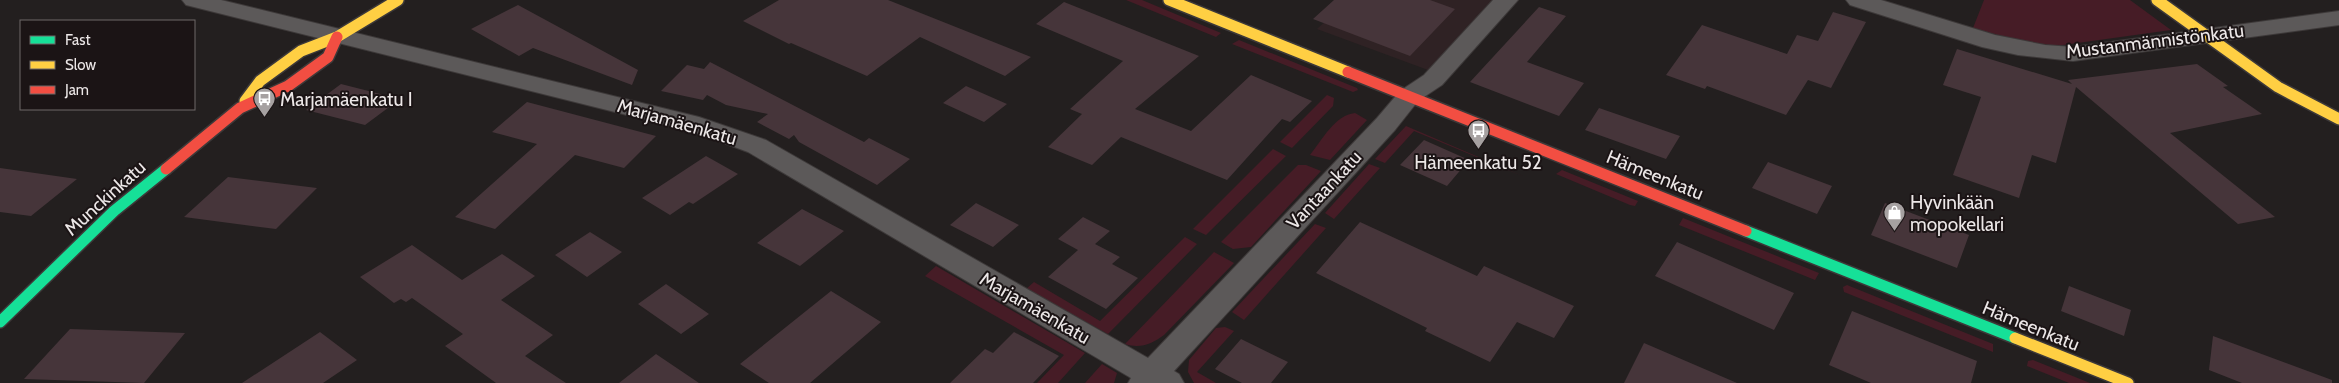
<svg xmlns="http://www.w3.org/2000/svg" width="2339" height="383" viewBox="0 0 2339 383" font-family="Cabin,sans-serif">
  <style>
    .built { fill: #2f2224 }
    .green { fill: #461c26 }
    .building { fill: #46353a }
    .lines { fill: none; stroke-linecap: round; stroke-linejoin: round }
    .street-casing { stroke: #3d3939; stroke-width: 2 }
    .fast-casing { stroke: #3d3939; stroke-width: 14 }
    .slow-casing { stroke: #3d3939; stroke-width: 14 }
    .jam-casing { stroke: #3d3939; stroke-width: 14 }
    .street { fill: #5c5959; fill-rule: evenodd }
    .fast { stroke: #16e098; stroke-width: 11 }
    .slow { stroke: #ffcf43; stroke-width: 11 }
    .jam { stroke: #f24e42; stroke-width: 11 }
    .labels { text-anchor: middle; dominant-baseline: central; stroke-width: 4; stroke-linejoin: round; paint-order: stroke }
    .street-label { font-size: 19px; fill: #ece7e7; stroke: #1b1415 }
    .poi-label { font-size: 19px; fill: #ece7e7; stroke: #1b1415; text-anchor: start }
  </style>
  <rect width="100%" height="100%" fill="#231f1f"/>
  <!-- built -->
  <path class="built" d="M1349 0H1495L1428 70 1317 29Z"/>
  <!-- green -->
  <path class="green" d="M1126 0H1142L1221 33 1216 37Z
    M1984 0H2130L2171 30 2056 46 2016 40 1973 28Z
    M1239 40 1357 88 1358 90 1353 92 1232 44Z
    M1327 95 1334 98 1333 106 1292 148 1280 142Z
    M1355 113 1367 120 1330 160 1310 155C1322 140 1335 115 1355 113Z
    M1406 126 1525 177 1414 131 1385 163 1375 159Z
    M1273 149 1286 156 1206 235 1193 229Z
    M1369 164 1380 168 1334 219 1325 213Z
    M1298 165H1306L1321 171 1251 247 1233 249 1221 242Z
    M1562 170 1638 201 1635 206 1630 205 1556 174Z
    M1683 218 1819 273 1815 280 1679 225Z
    M1315 224 1326 228 1244 320 1232 312Z
    M1185 237 1197 244 1108 334 1026 289 1034 282 1100 321Z
    M1214 252 1234 263 1164 335C1152 344 1140 349 1125 344Z
    M936 266 1085 353 1058 383H1037L1064 355 925 276Z
    M1847 285 1993 344V352L1844 292 1843 287Z
    M1225 327 1234 331 1197 372 1216 383H1194L1188 372 1189 360 1216 328Z
    M2033 360 2090 383H2069L2027 366 2028 361Z
    M1102 364 1117 373 1114 383H1085Z"/>
  <!-- building -->
  <path class="building" d="M779 0H888L1031 57 1005 76 920 37 867 76 791 43 789 44 743 21Z
    M1334 0H1430L1455 9 1410 56 1313 19Z
    M1064 2 1199 56 1135 109 1191 131 1251 75 1312 101 1290 122 1282 119 1227 180 1121 137 1092 165 1048 147 1082 114 1070 109 1123 61 1036 24Z
    M518 5 638 70 632 85 533 48 519 56 471 29Z
    M1539 7 1566 16 1527 62 1584 83 1559 116 1470 82Z
    M1833 12 1866 22 1831 88 1808 80 1786 115 1707 86 1705 89 1666 75 1702 25 1787 54 1797 35 1818 41Z
    M1957 49 2072 84 2068 80 2197 64 2228 86 2223 87 2262 114 2170 133 2275 217 2238 224 2076 87 2056 163 2032 155 2019 198 1953 175 1981 97 1943 85Z
    M710 62 864 142 869 138 910 159 877 185 799 142 794 135 789 139 757 122 768 114 726 105 707 95 703 100 661 91 687 65 704 69Z
    M341 84 400 99 365 125 306 110Z
    M966 86 1007 104 984 122 943 103Z
    M527 102 656 136 624 168 575 155 495 229 455 217 537 144 492 132Z
    M1599 108 1680 136 1666 159 1585 130Z
    M1424 140 1469 160 1447 186 1400 165Z
    M706 156 738 174 693 204 689 202 670 215 642 198Z
    M1768 162 1832 186 1817 214 1752 188Z
    M0 168 77 179 31 216 0 212Z
    M228 177 317 188 276 229 184 217Z
    M976 203 1019 225 993 247 950 225Z
    M1885 203 1969 235 1957 268 1871 235Z
    M802 209 844 231 800 266 757 243Z
    M1083 217 1110 231 1095 244 1120 257 1112 264 1138 278 1106 309 1048 277 1078 250 1058 239Z
    M1360 222 1477 276 1484 266 1574 306 1554 338 1517 322 1490 362 1425 331 1427 328 1316 273Z
    M590 232 622 252 587 277 555 255Z
    M1677 242 1794 293 1774 330 1655 276Z
    M412 245 462 280 502 254 535 276 501 300 553 335 525 356 566 383H496L445 346 463 334 412 298 406 302 401 299 394 303 360 277Z
    M666 284 709 314 681 334 638 304Z
    M2069 286 2131 310 2124 336 2061 311Z
    M831 291 881 322 810 383H769L740 364Z
    M1852 311 1977 361 1971 383H1871L1829 365Z
    M70 329 185 333 144 383 24 379Z
    M320 332 357 360 323 383H242Z
    M1014 332 1059 356 1033 383H950L985 349 993 353Z
    M2213 336 2332 380V383H2242L2209 370Z
    M1241 339 1288 362 1271 383H1242L1215 369Z
    M1644 343 1737 383H1624Z
    M656 354 699 383H619Z"/>
  <g class="lines">
    <defs>
      <path id="street" d="M182 0H221L699 117 766 140 1148 358 1377 118 1400 91 1424 75 1493 0H1518L1442 85 1418 101 1395 130 1174 371 1179 374 1184 383H1128L1131 378 748 152 691 131 186 5Z
        M1846 0H1881L1995 35 2045 45 2073 47 2339 11V25L2073 61 2018 55 1982 47 1850 5Z"/>
      <path id="fast" d="M1746 231 2015 338
        M0 322 114 211 166 169"/>
      <path id="slow" d="M1169 0 1348 72
        M2157 0 2278 87 2339 119
        M245 101 260 81 301 51 337 37 398 0
        M2015 338 2128 383"/>
      <path id="jam" d="M1348 72 1746 231
        M166 169 240 108 288 86 328 57 337 37"/>
    </defs>
    <!-- street casing -->
    <use href="#street" class="street-casing"/>
    <!-- fast casing -->
    <use href="#fast" class="fast-casing"/>
    <!-- slow casing -->
    <use href="#slow" class="slow-casing"/>
    <!-- jam casing -->
    <use href="#jam" class="jam-casing"/>
    <!-- street -->
    <use href="#street" class="street"/>
    <!-- fast -->
    <use href="#fast" class="fast"/>
    <!-- slow -->
    <use href="#slow" class="slow"/>
    <!-- jam -->
    <use href="#jam" class="jam"/>
  </g>
  <!-- icons -->
  <defs>
    <symbol id="bus-pin" viewBox="-11 -11 22 30"><path d="M0 17L-7.5 6A9.5 9.5 0 1 1 7.5 6Z" fill="#a6a1a1" stroke="#1b1415"/><path d="M-5-6H5V4H4V6H2V4H-2V6H-4V4H-5ZM-3.5-4V0h7V-4ZM-3.5 1.2v1.5H-2V1.2ZM2 1.2v1.5H3.5V1.2Z" fill="#fff"/></symbol>
    <symbol id="shop-pin" viewBox="-11 -11 22 30"><path d="M0 17L-7.5 6A9.5 9.5 0 1 1 7.5 6Z" fill="#a6a1a1" stroke="#1b1415"/><path d="M-5-2.5h2.3a2.7 3.5 0 0 1 5.4 0H5L5.5 6h-11ZM-1.5-2.5h3a1.5 2.3 0 0 0-3 0Z" fill="#fff"/></symbol>
  </defs>
  <g fill-rule="evenodd">
    <use href="#bus-pin" x="252" y="86" width="25" height="34"/>
    <use href="#bus-pin" x="1466" y="118" width="25" height="34"/>
    <use href="#shop-pin" x="1882" y="200" width="25" height="34"/>
  </g>
  <g class="labels">
    <!-- street labels -->
    <g class="street-label">
      <text transform="translate(2155 41) rotate(-7)">Mustanmännistönkatu</text>
      <text transform="translate(677 122) rotate(16)">Marjamäenkatu</text>
      <text transform="translate(1655 175) rotate(22)">Hämeenkatu</text>
      <text transform="translate(1324 190) rotate(-47)">Vantaankatu</text>
      <text transform="translate(105 198) rotate(-42)">Munckinkatu</text>
      <text transform="translate(1035 308) rotate(30)">Marjamäenkatu</text>
      <text transform="translate(2031 326) rotate(22)">Hämeenkatu</text>
    </g>
    <!-- poi labels -->
    <g class="poi-label">
      <text x="280" y="99">Marjamäenkatu I</text>
      <text x="1478" y="162" text-anchor="middle">Hämeenkatu 52</text>
      <text x="1910" y="202">Hyvinkään<tspan x="1910" dy="22">mopokellari</tspan></text>
    </g>
  </g>
  <!-- legend -->
  <rect x="20" y="20" width="175" height="90" fill="#1b1415" stroke="#6f6869"/>
  <rect x="30" y="36" width="25" height="8" fill="#16e098" stroke="#6f6869"/>
  <text x="65" y="45" font-size="15" fill="#ece7e7">Fast</text>
  <rect x="30" y="61" width="25" height="8" fill="#ffcf43" stroke="#6f6869"/>
  <text x="65" y="70" font-size="15" fill="#ece7e7">Slow</text>
  <rect x="30" y="86" width="25" height="8" fill="#f24e42" stroke="#6f6869"/>
  <text x="65" y="95" font-size="15" fill="#ece7e7">Jam</text>
</svg>
